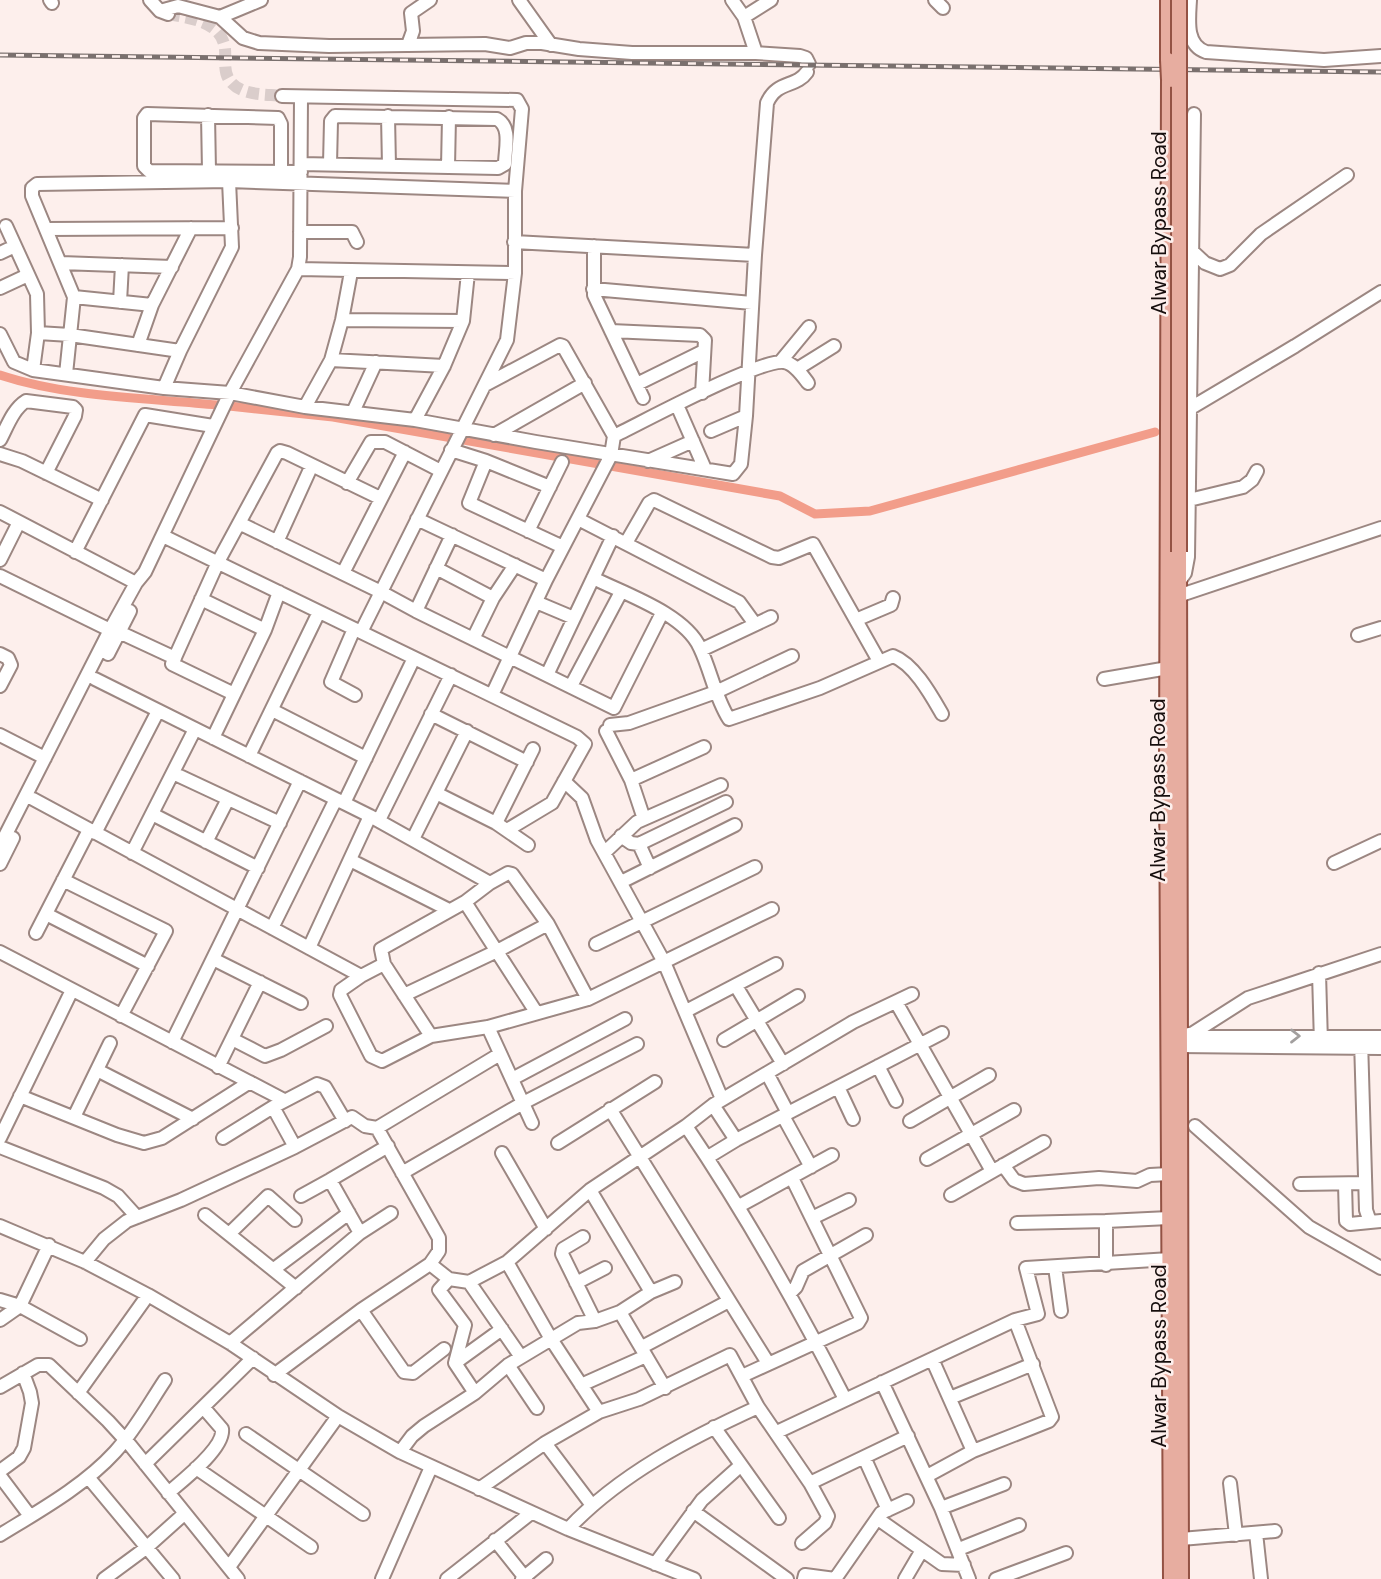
<svg xmlns="http://www.w3.org/2000/svg" width="1381" height="1579" viewBox="0 0 1381 1579" font-family="'DM Sans',sans-serif">
  <style>
    .lines { fill: none; stroke-linecap: round; stroke-linejoin: round }
    .canal { stroke: #f29d8a; stroke-width: 9 }
    .minor-tunnel { stroke: #dacdcb; stroke-width: 12; stroke-dasharray: 12 6; stroke-linecap: butt }
    .minor-casing { stroke: #9c8782; stroke-width: 16 }
    .major-casing { stroke: #935244; stroke-width: 18 }
    .minor { stroke: #fff; stroke-width: 12 }
    .major { stroke: #e7ada0; stroke-width: 14 }
    .rail-casing { stroke: #7a706e; stroke-width: 5 }
    .rail { stroke: #fdefec; stroke-width: 2.5; stroke-dasharray: 8; stroke-linecap: butt }
    .major-bridge-casing { stroke: #935244; stroke-width: 18; stroke-linecap: butt }
    .major-bridge { stroke: #e7ada0; stroke-width: 14 }
    .oneway { stroke: #a29f9e }
    .labels { text-anchor: middle; dominant-baseline: central; stroke-width: 5; stroke-linejoin: round; paint-order: stroke }
    .street-label { font-size: 21px; fill: #160e0d; stroke: #fdefec }
  </style>
  <rect width="100%" height="100%" fill="#fdefec"/>
  <g class="lines">
    <!-- canal -->
    <path class="canal" d="M0 375C66 397 147 398 217 405
      M229 406 333 417 780 496 815 514 870 511 1155 432"/>
    <!-- minor-tunnel -->
    <path class="minor-tunnel" d="M168 14C189 18 222 21 225 49 226 60 223 72 230 81 241 96 266 94 282 96"/>
    <defs>
      <path id="minor" d="M50 0 52 3
        M150 0 160 11 168 14
        M519 0 551 45
        M732 0 744 17 756 53
        M935 0 943 8
        M1190 0C1189 19 1185 45 1206 52L1324 60 1381 56
        M160 11 178 6 220 17 243 38 259 43 329 46 485 44 510 48 526 43H542L579 49 632 53H756L800 56 806 58 809 64
        M220 17 261 0
        M744 17 771 0
        M408 45 413 31 411 13 430 0
        M282 96 517 100 522 109 515 191V273L507 340 361 632
        M208 115 209 171
        M388 116 389 166
        M301 164 498 168 505 164C505 150 512 127 497 119L335 116 331 121 330 164
        M448 167 449 117
        M281 172V124L278 118 147 114 144 118V166L149 171 301 172
        M6 226 37 294 38 333 33 370 164 388 230 393 305 407 415 420 536 442 733 474 741 464 746 416 755 255 767 103C777 80 796 88 807 72
        M46 229 232 228
        M300 232H352L357 242
        M514 242 755 255
        M594 246V295L643 398
        M1191 250 1205 263 1220 269 1230 265 1261 234 1347 175
        M0 253 15 246
        M61 263 172 267
        M298 269 515 273
        M0 288 28 275
        M593 289 752 303
        M74 297 152 305
        M120 302 122 265
        M342 320 463 321
        M611 331 700 335 705 340 702 393
        M38 333 70 335 180 351
        M0 334 14 362 33 370
        M138 345 152 305 191 228
        M331 360 444 366
        M781 361 809 327
        M797 369 834 346
        M66 374 74 297 32 196V188L37 184 229 181 515 191
        M637 384 704 351
        M485 385 560 345 563 346 614 436
        M164 388 180 351 232 247 229 181
        M677 405 705 469
        M305 407 331 360 342 320 351 272
        M1189 409 1295 346 1381 292
        M353 412 376 362
        M415 420 444 366 463 321 468 273
        M711 431 746 416
        M494 435 585 383
        M0 440C7 427 13 409 26 401L73 407 76 410 75 416 46 473
        M451 450 486 461 550 487
        M0 454 22 461 102 500
        M486 461 469 503 563 547
        M648 461 693 441
        M347 483 371 442H385L441 471
        M1189 500 1243 487 1252 480 1257 471
        M0 512 136 583
        M417 519 546 580
        M578 519 739 602 755 624
        M239 523 381 592 416 611
        M528 531 562 462
        M452 535 416 611 614 708 662 613
        M163 536 577 737 585 744 552 803 507 830
        M277 542 312 465
        M626 543 649 503 654 500 772 557 779 558 813 544 879 661
        M75 552 145 415 213 426
        M0 560 19 522
        M436 568 493 598 473 639
        M343 573 405 452
        M0 576 110 630
        M593 578C625 594 685 614 700 648 711 671 715 697 729 719L820 688 893 656C914 664 931 695 942 714
        M1178 583 1185 573 1188 557 1194 114
        M1178 596 1381 528
        M493 598 515 565
        M201 599 265 630 213 738
        M536 602 574 618
        M858 619 891 605 893 598
        M354 629 331 682 355 695
        M265 630 279 592
        M119 632 175 658
        M1358 635 1381 628
        M701 650 771 617
        M0 654 8 658 11 665 0 686
        M108 654 130 611
        M547 675 613 536
        M95 679 370 816 490 883 508 873 512 874 548 924 588 999 488 1027 431 1036
        M1104 679 1168 668
        M571 686 621 592
        M234 694 172 664 218 562 277 453 280 451 287 453 380 498
        M492 695 546 580 611 455 614 436C643 422 759 359 784 362 794 363 802 375 808 383
        M272 710 366 758
        M431 714 527 762
        M610 725 629 723 716 692 792 656
        M606 731 631 780 644 819
        M0 735 45 758
        M249 756 319 612
        M173 773 280 823
        M631 780 704 747
        M564 781 582 798 597 840 664 962 722 1099
        M436 793 496 823 528 845
        M33 799 361 976 341 990 340 995 371 1056 382 1061 431 1036 384 964 361 976
        M344 803 414 658
        M152 814 258 868
        M379 820 451 675
        M496 823 533 749
        M95 833 158 711
        M621 836 631 843 639 844 726 802
        M413 839 467 731
        M206 842 228 799
        M639 844 650 868
        M0 846 110 630 136 583 145 572 230 393 298 269 300 257 301 97
        M605 852 637 822 721 785
        M132 853 195 729
        M350 860 449 910
        M1334 863 1381 841
        M0 864 13 838
        M63 880 166 931 121 1016
        M621 882 735 825
        M465 902 490 883
        M46 914 148 966
        M272 928 336 799
        M36 933 89 830
        M596 944 755 867
        M309 948 370 816
        M0 952 284 1100
        M213 959 301 1003
        M384 964 381 949 465 902 536 1012
        M1319 973 1321 1043
        M736 986 783 1064
        M404 995 497 951 548 924
        M588 999 772 909
        M896 1002 992 1171
        M686 1011 776 964
        M488 1027 532 1123
        M1189 1034 1203 1037H1381
        M1190 1035 1248 998 1381 954
        M232 1039 265 1056 281 1050 326 1026
        M724 1040 798 996
        M1361 1040 1366 1210 1370 1222 1381 1221
        M172 1042 300 781
        M1179 1046 1381 1048
        M878 1066 896 1101
        M218 1067 260 982
        M97 1070 193 1119
        M767 1073 788 1113
        M512 1079 625 1019
        M838 1087 853 1119
        M20 1096 117 1135 144 1143 162 1138 250 1082
        M713 1105 736 1140 942 1033
        M273 1107 295 1147
        M610 1109 768 1363
        M783 1116 811 1167
        M74 1117 110 1043
        M910 1121 989 1075
        M686 1126C745 1213 797 1305 845 1399
        M1195 1126 1309 1227 1381 1268
        M0 1138 72 990
        M223 1138 273 1107 317 1084 325 1087 345 1121
        M558 1143 655 1082
        M0 1147 104 1188 118 1196 137 1217
        M502 1153 546 1229
        M708 1157 736 1140
        M927 1159 1014 1110
        M1003 1165 1014 1180 1024 1184 1099 1178 1137 1181 1150 1175 1169 1174
        M402 1173 523 1103 637 1044
        M1300 1184 1365 1183
        M1345 1184 1346 1221 1350 1224 1370 1222
        M590 1190 651 1292 620 1312 665 1388
        M951 1195 1044 1142
        M301 1196 330 1180
        M739 1206 832 1155
        M205 1215 296 1288
        M812 1218 849 1200
        M1106 1221 1169 1218
        M1017 1223 1106 1221V1265
        M0 1226 85 1262 148 1295 230 1343 338 1416 400 1452 568 1529 694 1579
        M360 1233 330 1180 388 1146
        M229 1234 268 1196 295 1220
        M583 1237 563 1249 562 1254 595 1321
        M85 1262 104 1239 127 1221 181 1200 295 1147 352 1117 365 1126 377 1128
        M507 1262 551 1339 599 1412
        M430 1264 439 1251V1238L377 1128 500 1054
        M1055 1267 1061 1311
        M274 1269 349 1213
        M449 1279 439 1290 465 1325 455 1363
        M469 1282 521 1357
        M576 1283 605 1268
        M651 1292 675 1282
        M789 1294 796 1287 803 1271 866 1235
        M0 1300 20 1306 80 1339
        M361 1310 404 1372 413 1373 444 1349
        M0 1320 20 1306 49 1245
        M230 1343 360 1233 391 1213
        M642 1347 729 1301
        M508 1365 537 1408
        M274 1375 361 1310 430 1264 449 1279 469 1282 507 1262 590 1190 686 1126 713 1105 853 1022 912 994
        M742 1376 858 1323 861 1318 792 1178
        M882 1382 941 1508 969 1579
        M581 1385 646 1356
        M0 1387 38 1365H49L108 1421 130 1445 238 1579
        M78 1393 148 1295
        M475 1393 455 1363 502 1329
        M950 1398 1033 1364
        M714 1427 779 1518
        M777 1432 1015 1320 1038 1314 1026 1268 1170 1259
        M246 1434 363 1514
        M545 1443 591 1504
        M973 1451 1049 1421 1052 1417 1015 1320
        M400 1452 412 1436 424 1426 475 1393 508 1365 578 1323 595 1321 620 1312
        M864 1457 888 1510
        M145 1464 253 1358
        M196 1468 311 1547
        M0 1471 19 1457 24 1448 32 1403 30 1392 23 1373
        M0 1476 30 1516
        M927 1476 973 1451 932 1359
        M88 1477 173 1579
        M810 1483 908 1436
        M1230 1483 1236 1535
        M479 1489 545 1443 599 1412 639 1399 730 1355 758 1407 810 1483 828 1516 825 1523 802 1543
        M168 1493C182 1481 225 1448 222 1429L203 1407
        M941 1508 1004 1484
        M693 1511 787 1579
        M878 1519 942 1564 964 1565
        M568 1529C620 1474 690 1438 758 1407
        M1256 1533 1261 1579
        M0 1535C39 1511 84 1486 115 1452 135 1430 149 1404 165 1380
        M1181 1539 1275 1531
        M495 1540 526 1579
        M959 1549 1019 1525
        M655 1564 702 1500 740 1466
        M229 1567 338 1416
        M104 1579 146 1548 184 1514
        M382 1579 431 1467
        M447 1579 531 1513
        M522 1579 546 1559
        M804 1579 805 1575 835 1579
        M835 1579 881 1513 907 1501
        M905 1579 922 1550
        M996 1579 1066 1553"/>
      <path id="major" d="M1168 0V60
        M1169 80 1167 771 1171 1579
        M1179 552 1181 1579"/>
    </defs>
    <!-- minor casing -->
    <use href="#minor" class="minor-casing"/>
    <!-- major casing -->
    <use href="#major" class="major-casing"/>
    <!-- minor -->
    <use href="#minor" class="minor"/>
    <!-- major -->
    <use href="#major" class="major"/>
    <defs>
      <path id="rail" d="M0 55 1381 72"/>
    </defs>
    <!-- rail casing -->
    <use href="#rail" class="rail-casing"/>
    <!-- rail -->
    <use href="#rail" class="rail"/>
    <defs>
      <path id="major-bridge" d="M1168 60 1169 80
        M1179 552V0"/>
    </defs>
    <!-- major-bridge casing -->
    <use href="#major-bridge" class="major-bridge-casing"/>
    <!-- major-bridge -->
    <use href="#major-bridge" class="major-bridge"/>
  </g>
  <!-- one-way arrows -->
  <defs><path id="oneway-chevron" d="M-2-3.5L2.5 0L-2 3.5" fill="none" stroke-width="1.6" stroke-linecap="round" stroke-linejoin="round" transform="scale(1.75)"/></defs>
  <use class="oneway" href="#oneway-chevron" transform="translate(1295 1036)"/>
  <g class="labels">
    <!-- street labels -->
    <g class="street-label">
      <text transform="translate(1159 223) rotate(-90)">Alwar Bypass Road</text>
      <text transform="translate(1158 790) rotate(-90)">Alwar Bypass Road</text>
      <text transform="translate(1159 1356) rotate(-90)">Alwar Bypass Road</text>
    </g>
  </g>
</svg>
